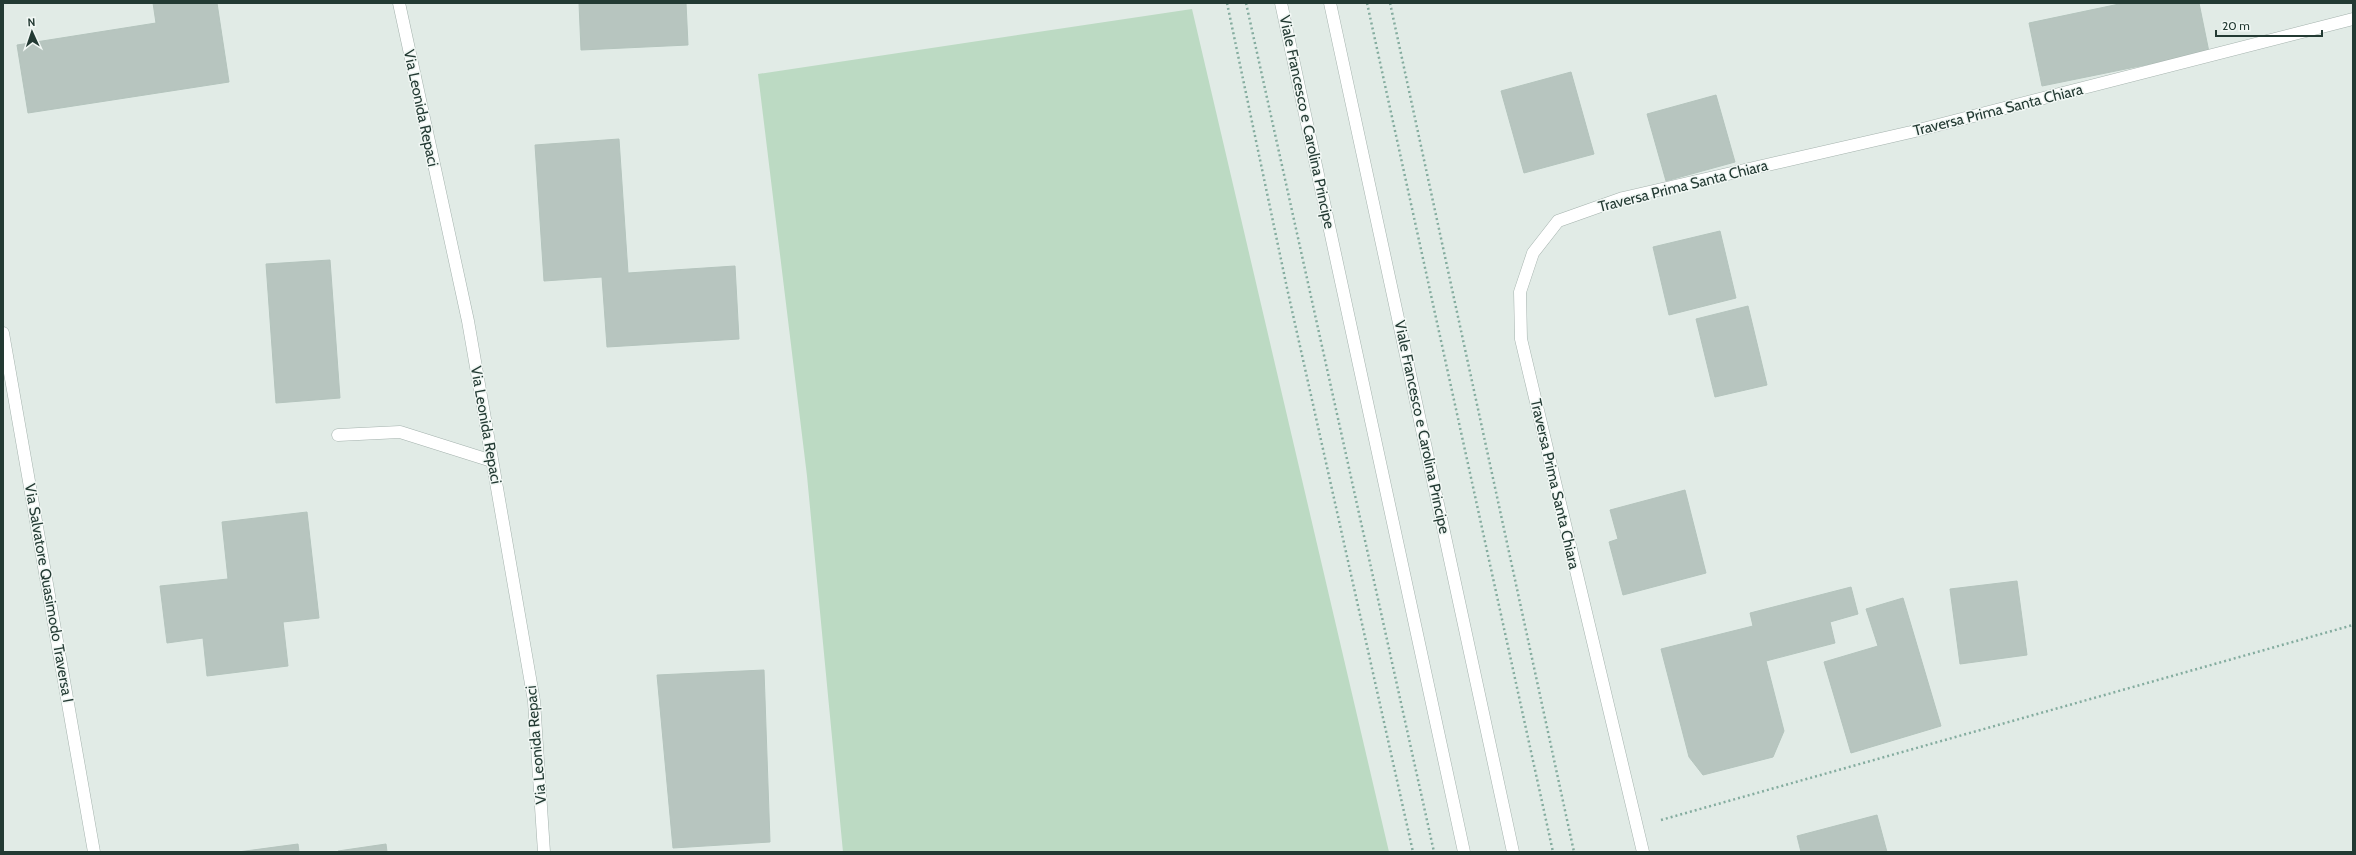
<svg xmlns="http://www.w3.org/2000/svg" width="2356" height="855" viewBox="0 0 2356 855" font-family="Cabin,sans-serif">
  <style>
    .green { fill: #bcdac3 }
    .building { fill: #b7c5bf; stroke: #b4c4bd }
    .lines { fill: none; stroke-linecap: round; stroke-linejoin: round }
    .minor-casing { stroke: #a4b2ad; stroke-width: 13 }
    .path { stroke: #84ac9f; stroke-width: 2.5; stroke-dasharray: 2 3; stroke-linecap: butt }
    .minor { stroke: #fff; stroke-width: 12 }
    .labels { text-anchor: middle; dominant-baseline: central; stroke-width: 3; stroke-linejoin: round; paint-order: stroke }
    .street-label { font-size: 15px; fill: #233a33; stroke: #f1f7f4 }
  </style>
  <rect width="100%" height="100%" fill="#e1ebe6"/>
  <!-- green -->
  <path class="green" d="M1192 9 1389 852H843L807 476 758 74Z"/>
  <!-- building -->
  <path class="building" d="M153 3H217L229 82 28 113 17 45 156 23Z
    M579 3H686L688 45 581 50Z
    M2124 3H2199L2209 52 2042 86 2029 23Z
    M1571 72 1594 154 1524 173 1501 91Z
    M1716 95 1735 162 1666 181 1647 114Z
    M619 139 628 273 735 266 739 339 607 347 602 277 544 281 535 145Z
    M1720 231 1736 298 1669 315 1653 247Z
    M330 260 340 398 276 403 266 264Z
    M1748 306 1767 385 1715 397 1696 319Z
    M1685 490 1706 573 1623 595 1609 542 1618 539 1610 510Z
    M307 512 319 618 283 622 288 666 207 676 203 638 167 643 160 586 228 579 222 522Z
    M2017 581 2027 655 1960 664 1950 589Z
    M1851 587 1858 614 1830 622 1835 643 1766 661 1784 731 1773 757 1703 775 1689 757 1661 649 1753 626 1750 613Z
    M1903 598 1941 726 1851 753 1824 662 1878 646 1866 609Z
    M764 670 770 842 673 848 657 675Z
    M1877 815 1887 852H1801L1797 836Z
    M298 844 299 852H238Z
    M386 844 387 852H338V851Z"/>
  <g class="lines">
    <defs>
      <path id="minor" d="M399 3 468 321 534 701 544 852
        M1281 3 1464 852
        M1330 3 1513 852
        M3 333 94 852
        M338 435 400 432 492 461
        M1643 852 1521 339 1520 292 1533 253 1558 221 1623 198 1911 132 2353 19"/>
    </defs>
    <!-- minor casing -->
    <use href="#minor" class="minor-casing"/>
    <!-- path -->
    <path class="path" d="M1227 3 1287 288 1413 852
      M1246 3 1434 852
      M1367 3 1553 852
      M1390 3 1574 852
      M1661 820 2353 625"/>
    <!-- minor -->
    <use href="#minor" class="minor"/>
  </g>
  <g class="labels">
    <!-- street labels -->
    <g class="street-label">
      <text transform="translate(421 108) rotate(78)">Via Leonida Repaci</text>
      <text transform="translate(1998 110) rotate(-14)">Traversa Prima Santa Chiara</text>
      <text transform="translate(1307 122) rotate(78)">Viale Francesco e Carolina Principe</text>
      <text transform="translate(1683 186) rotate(-14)">Traversa Prima Santa Chiara</text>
      <text transform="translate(486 425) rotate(80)">Via Leonida Repaci</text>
      <text transform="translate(1422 427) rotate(78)">Viale Francesco e Carolina Principe</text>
      <text transform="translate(1555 484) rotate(77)">Traversa Prima Santa Chiara</text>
      <text transform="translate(49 593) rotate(80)">Via Salvatore Quasimodo Traversa I</text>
      <text transform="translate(536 745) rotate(-95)">Via Leonida Repaci</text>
    </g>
  </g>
  <!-- border -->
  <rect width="2356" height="855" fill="none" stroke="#233a33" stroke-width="8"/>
  <!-- north arrow -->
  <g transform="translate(32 32) rotate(357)" stroke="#f1f7f4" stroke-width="3" paint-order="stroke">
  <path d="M0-3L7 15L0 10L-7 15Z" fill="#233a33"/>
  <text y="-6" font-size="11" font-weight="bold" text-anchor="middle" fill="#233a33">N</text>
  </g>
  <!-- scale -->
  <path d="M2216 30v6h106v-6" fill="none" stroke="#233a33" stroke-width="2"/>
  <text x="2222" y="30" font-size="12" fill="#233a33" stroke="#f1f7f4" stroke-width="3" paint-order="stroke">20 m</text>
</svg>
